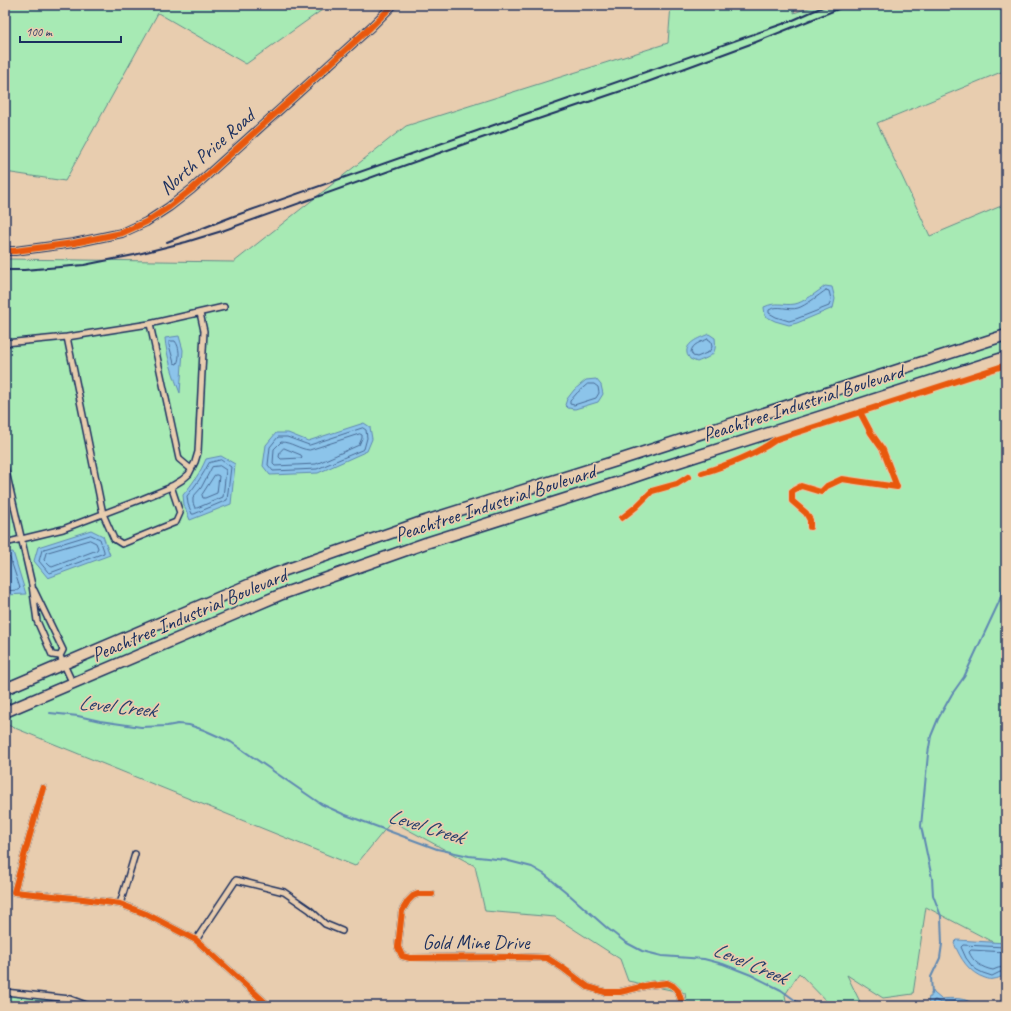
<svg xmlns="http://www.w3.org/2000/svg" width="1011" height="1011" viewBox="0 0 1011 1011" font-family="Caveat,sans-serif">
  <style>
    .green { fill: #a7eab4; stroke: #618c89 }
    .water { fill: #8cc4ea; stroke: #5f88b2 }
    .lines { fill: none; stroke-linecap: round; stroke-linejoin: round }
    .shore { stroke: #486b96; stroke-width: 1 }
    .stream { stroke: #5f88b2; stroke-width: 2 }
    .street-casing { stroke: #1b2f5e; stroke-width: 8 }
    .secondary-casing { stroke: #1b2f5e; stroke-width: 10 }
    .highway-casing { stroke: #1b2f5e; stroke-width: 13 }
    .street { stroke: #e8cdaf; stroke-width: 5 }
    .secondary { stroke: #e8cdaf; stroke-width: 7 }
    .highway { stroke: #e8cdaf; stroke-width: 10 }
    .rail { stroke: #1b2f5e; stroke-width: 2 }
    .cycleway-casing { stroke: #e8cdaf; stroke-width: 8 }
    .cycleway { stroke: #e8590c; stroke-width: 6 }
    .labels { text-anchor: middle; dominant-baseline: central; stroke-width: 3.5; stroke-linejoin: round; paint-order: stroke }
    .street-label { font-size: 20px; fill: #1b2f5e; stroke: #e8cdaf }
    .water-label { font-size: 21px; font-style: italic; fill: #263e6c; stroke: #e8cdaf }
  </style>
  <rect width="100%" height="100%" fill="#e8cdaf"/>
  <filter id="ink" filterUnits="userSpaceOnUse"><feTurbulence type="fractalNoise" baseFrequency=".025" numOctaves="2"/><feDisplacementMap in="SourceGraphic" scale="8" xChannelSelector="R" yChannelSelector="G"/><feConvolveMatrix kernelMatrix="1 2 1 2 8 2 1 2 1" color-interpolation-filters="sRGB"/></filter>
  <g filter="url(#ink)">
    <!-- green -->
    <path class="green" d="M5 5H329L246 64 158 13 65 181 5 172Z
      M671 5H795L794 13 817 5H1006V70L877 123 930 236 1006 204V949L926 907 913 994 883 998 847 975 862 1006H831L799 973 785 995 787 1006H687L685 993 628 981 620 959 555 917 485 911 475 866 392 821 355 866 5 724V259L234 262 406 126 668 43Z
      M5 991 17 992 66 1006H5Z"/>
    <!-- water -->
    <path class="water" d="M825 286 832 287 835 299 833 308 797 323 789 325 775 321 765 316 764 307C777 301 783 306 795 304 802 303 819 291 825 286Z
      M709 334 715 338C717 356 711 356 697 362L690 359C689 357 687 355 687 353 685 342 702 337 709 334Z
      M179 336 183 350 180 393C174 378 166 354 165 338Z
      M596 379 601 385 603 394 598 402 575 409 568 408 565 405 567 399 574 390 586 380Z
      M364 423 370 427 372 439 367 451 318 473 270 475 263 466 266 445 276 433H288L308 441Z
      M221 456 235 464 231 504 190 520 184 505 183 495C193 483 200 473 206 459Z
      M91 530 103 536 110 555 48 578 34 561 38 547Z
      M13 552 26 594 5 595V553Z
      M957 940 1006 943V976C1001 976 998 979 994 979 991 980 988 979 985 978 969 973 960 958 954 943Z
      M933 991 934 993 941 999C950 998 969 997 974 1006H929L928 1001 929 997H931V993Z"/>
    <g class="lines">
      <!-- shore -->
      <path class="shore" d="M826 290 829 291 831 299 829 306 796 319 789 321 776 317 769 313V310C778 304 789 311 798 308 805 306 819 295 826 290Z
        M708 339 711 341 712 347 709 352 697 357 693 356 691 352C692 344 701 342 708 339Z
        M171 341H175C180 347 180 358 177 364L174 363 169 345V343Z
        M588 384H594L598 387 599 393 596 398 574 405 570 404V401L577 393Z
        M363 428 366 430 367 438 364 449 317 469 273 471 268 465 270 447 278 437H287L309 445Z
        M360 434 362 435V438L359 445 316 464 275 466 273 464 274 449 281 442C291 442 299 449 309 450Z
        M284 448 301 455 302 457 301 458 281 459 279 457 280 452Z
        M221 460 231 467 227 500 194 514H192L188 504 187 496C196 485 203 475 209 463Z
        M220 466 226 470 223 497 197 508H195L193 503V497L201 488 212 467Z
        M215 475H217L219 476 217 493 205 498H203L202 495Z
        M91 535 100 539 104 551V553L50 573 48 572 39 561 42 550Z
        M90 540 96 543 98 548 97 550 52 567 50 566 44 560 46 553Z
        M5 557H9L10 558 20 588 18 590 5 591
        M1006 947 963 945 961 947 966 958 972 966 977 970 983 973 992 976 1000 972H1006
        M1006 952 971 950 969 952C973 962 982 968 993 970L998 968 1006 967
        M933 1006V1001L935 1000 941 1003 954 1002 967 1005 970 1006"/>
      <!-- stream -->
      <path class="stream" d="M50 713 78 716 100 721 141 727 167 726 178 724 189 725 204 730 231 742 321 804 343 814 437 849 469 856 505 860 532 867 544 874 565 891 607 928 625 942 642 951 662 956 704 959 723 964 751 975 781 990 803 1006
        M932 994 931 977 940 958 942 944 941 916 933 895 932 878 921 826 928 754 931 736 938 719 952 694 964 677 999 602 1006 579"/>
      <defs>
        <path id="street" d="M150 324 179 459 191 469
          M67 337 103 514 114 539 122 544 176 522 180 513 171 486
          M5 343 67 337 149 324 224 307
          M5 467 32 585 37 621 52 655 60 656
          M5 543 63 529 142 499 169 488 182 480 189 474 195 462 198 452 204 331 200 313
          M34 590 63 650 60 656 73 684
          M43 788 14 892 83 899 120 904 146 914 196 940 269 1006
          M432 894H418L413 896 408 901 402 911 398 947 402 956 410 958 517 957 547 958 564 969 588 987 605 992H620L649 985 667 983 673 986 678 991 682 1003V1006
          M120 904 135 854
          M196 940 236 880 284 892 310 910 325 924 342 931
          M5 992 70 999 89 1006"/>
        <path id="secondary" d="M5 251H15L74 243 122 233 146 222 169 207 192 189 371 27 393 5"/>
        <path id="highway" d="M5 689 274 574 419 523 616 461 1006 335
          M5 712 282 594 426 543 622 481 666 466 1006 357"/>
      </defs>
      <!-- street casing -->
      <use href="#street" class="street-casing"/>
      <!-- secondary casing -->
      <use href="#secondary" class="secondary-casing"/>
      <!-- highway casing -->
      <use href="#highway" class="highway-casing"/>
      <!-- street -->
      <use href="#street" class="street"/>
      <!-- secondary -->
      <use href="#secondary" class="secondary"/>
      <!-- highway -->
      <use href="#highway" class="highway"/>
      <!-- rail -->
      <path class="rail" d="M167 242 234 216 791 21 827 5
        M5 270H24L84 265 134 255 186 242 222 231 470 142 642 84 756 42 848 5"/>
      <defs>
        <path id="cycleway" d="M5 251H15L74 243 122 233 146 222 169 207 192 189 371 27 393 5
          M702 473C728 465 755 455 777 439L1006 365
          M622 518 636 507 652 491 677 484 688 477
          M810 527V520L806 513 792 501V491L801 486 821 492 827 486 842 479 897 487 883 450 871 433 860 412
          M43 788 14 892 83 899 120 904 146 914 196 940 269 1006
          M432 894H418L413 896 408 901 402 911 398 947 402 956 410 958 517 957 547 958 564 969 588 987 605 992H620L649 985 667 983 673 986 678 991 682 1003V1006"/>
      </defs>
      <!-- cycleway casing -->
      <use href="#cycleway" class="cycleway-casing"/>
      <!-- cycleway -->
      <use href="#cycleway" class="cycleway"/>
    </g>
  </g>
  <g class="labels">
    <!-- street labels -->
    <g class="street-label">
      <text transform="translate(207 152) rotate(-41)">North Price Road</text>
      <text transform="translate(803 403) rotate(-18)">Peachtree Industrial Boulevard</text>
      <text transform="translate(495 503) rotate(-18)">Peachtree Industrial Boulevard</text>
      <text transform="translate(189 615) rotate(-23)">Peachtree Industrial Boulevard</text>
      <text x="476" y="942">Gold Mine Drive</text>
    </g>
    <!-- water labels -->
    <g class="water-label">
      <text transform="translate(117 706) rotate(6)">Level Creek</text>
      <text transform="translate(426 826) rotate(17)">Level Creek</text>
      <text transform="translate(750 963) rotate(23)">Level Creek</text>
    </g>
  </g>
  <!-- margin -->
  <rect width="1011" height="1011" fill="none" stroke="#e8cdaf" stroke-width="20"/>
  <rect x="10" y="10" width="991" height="991" fill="none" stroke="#1b2f5e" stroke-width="1.5" filter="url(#ink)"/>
  <!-- scale -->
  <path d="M20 36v6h101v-6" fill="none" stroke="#1b2f5e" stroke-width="2"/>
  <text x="26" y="36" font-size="12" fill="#1b2f5e" stroke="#e8cdaf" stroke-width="3" paint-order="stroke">100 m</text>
</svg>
